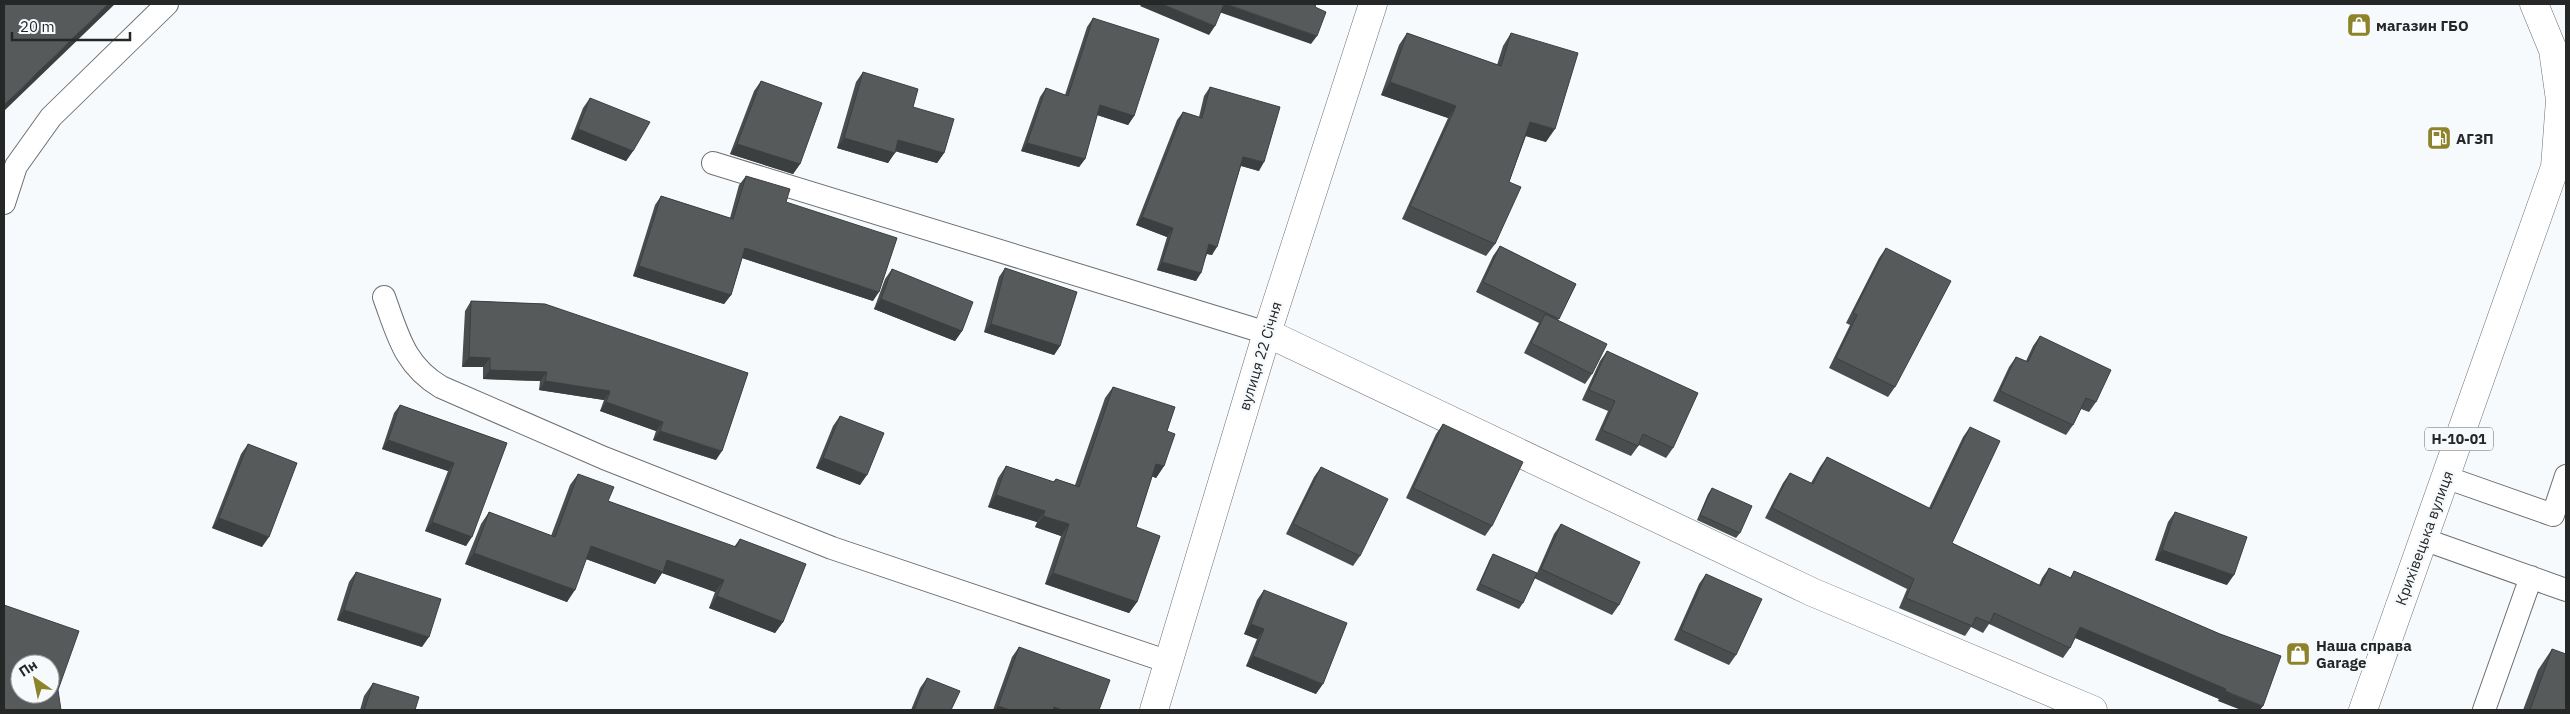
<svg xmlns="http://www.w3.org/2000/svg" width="2570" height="714" viewBox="0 0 2570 714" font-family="'IBM Plex Sans',sans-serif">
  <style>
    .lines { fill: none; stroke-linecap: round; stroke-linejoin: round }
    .lane-casing { stroke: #6c6f71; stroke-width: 24 }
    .street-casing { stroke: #6c6f71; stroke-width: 29 }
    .primary-casing { stroke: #6c6f71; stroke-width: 29 }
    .lane { stroke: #fff; stroke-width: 22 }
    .street { stroke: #fff; stroke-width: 28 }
    .primary { stroke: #fff; stroke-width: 28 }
    .wall { fill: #4a4d4e }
    .shaded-wall { fill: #3c3f40 }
    .building { fill: #565a5b; stroke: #3c3f40; fill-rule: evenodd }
    .labels { text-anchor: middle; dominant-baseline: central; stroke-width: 5; stroke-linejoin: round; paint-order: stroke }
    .shield { fill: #f7fafd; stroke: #656667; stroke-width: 1 }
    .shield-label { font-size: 14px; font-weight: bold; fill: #262727 }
    .poi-label { font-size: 15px; font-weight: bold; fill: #262727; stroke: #f7fafd; text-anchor: start }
    .street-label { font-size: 15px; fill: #262727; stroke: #f7fafd }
  </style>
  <rect width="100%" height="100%" fill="#f7fafd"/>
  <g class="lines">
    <defs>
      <path id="lane" d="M713 163 1267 333
        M4 203 16 166 51 117 167 4
        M384 297C398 335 404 365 441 387L604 458 832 548 1169 662
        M2445 477 2553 515 2566 476
        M2423 539 2566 590
        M2484 710 2531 577"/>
      <path id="street" d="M1267 333 1812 592 2093 710
        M1154 710 1267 333 1373 4"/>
      <path id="primary" d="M2363 710 2555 167 2560 100 2553 50 2534 4"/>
    </defs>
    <!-- lane casing -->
    <use href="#lane" class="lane-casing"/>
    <!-- street casing -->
    <use href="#street" class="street-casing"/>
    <!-- primary casing -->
    <use href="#primary" class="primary-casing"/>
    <!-- lane -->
    <use href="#lane" class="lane"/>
    <!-- street -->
    <use href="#street" class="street"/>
    <!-- primary -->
    <use href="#primary" class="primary"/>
  </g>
  <!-- wall -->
  <path class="wall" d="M1093 18 1134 116 1128 125 1097 115 1085 159 1079 167 1021 151 1040 97 1046 88 1065 95 1087 27Z
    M1407 33 1497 65 1503 46 1511 33 1546 142 1526 136 1509 182 1495 244 1486 256 1402 219 1448 118 1381 95 1399 45Z
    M863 72 913 107 944 153 937 163 895 151 888 163 837 148 856 82Z
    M761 81 800 164 793 174 730 154 754 91Z
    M1210 87 1259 171 1241 166 1212 255 1207 254 1196 281 1157 270 1167 237 1136 225 1177 120 1183 112 1199 117 1204 96Z
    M590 98 633 151 626 161 571 139 583 108Z
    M746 176 786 202 873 301 742 258 731 295 724 304 633 276 655 205 661 196 730 218 739 185Z
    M1500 246 1576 284 1558 320 1592 374 1585 384 1524 353 1539 323 1476 292 1493 256Z
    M1886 248 1895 387 1888 397 1829 368 1850 325 1846 323 1879 258Z
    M1005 268 1060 346 1054 355 984 332 999 277Z
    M892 269 962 331 955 341 874 309 885 279Z
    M471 301 545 304 716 460 653 440 656 431 600 411 604 400 539 390 540 381 483 379V367H462L465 311Z
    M2040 336 2096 402 2089 412 2081 409 2073 425 2066 435 1993 401 2009 367 2016 357 2026 361 2033 346Z
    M1607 351 1673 448 1666 458 1639 445 1631 456 1595 440 1608 411 1582 400 1600 361Z
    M1113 387 1167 431 1164 466 1156 478 1152 476 1136 527 1137 602 1129 613 1045 584 1061 536 1035 527 1037 522 988 507 998 478 1006 466 1053 482 1056 479 1075 485 1105 398Z
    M400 405 507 443 466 546 425 531 448 471 382 449 394 413Z
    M840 416 860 485 816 468 833 426Z
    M1443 424 1492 526 1485 536 1406 498 1436 434Z
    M1970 427 1952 543 2039 585 2042 578 2049 568 2070 578 2074 571 2220 634 2281 656 2218 701 2219 699 2075 638 2070 648 2063 658 1989 624 1983 633 1971 627 1965 636 1899 608 1907 589 1765 518 1783 483 1790 473 1811 483 1820 467 1827 457 1929 508 1963 437Z
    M248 444 262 547 212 528 241 454Z
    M1321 467 1360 556 1353 566 1286 534 1314 477Z
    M578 474 608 501 734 547 740 539 783 622 775 633 709 608 715 592 662 573 655 584 586 559 567 602 465 564 481 524 489 512 551 536 570 485Z
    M1712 488 1740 533 1736 538 1697 520 1708 494Z
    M2175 512 2227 585 2155 560 2168 522Z
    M1561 524 1619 605 1612 615 1534 578 1523 603 1519 609 1476 590 1490 559 1493 554 1537 573 1554 534Z
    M356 572 422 647 337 620 349 582Z
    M1706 574 1736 655 1729 665 1674 640 1699 584Z
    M1264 590 1316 694 1246 666 1257 639 1244 634 1257 600Z
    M1019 647 1099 710H993L1012 657Z
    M2552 649 2566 710H2523L2538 670Z
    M927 678 951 710H911L920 688Z
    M373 683 415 710H360L364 696Z"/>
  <!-- shaded-wall -->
  <path class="shaded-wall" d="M108 4H115L4 111V105Z
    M1142 4H1162L1215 26 1209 35 1140 6Z
    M1224 4H1226L1317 36 1311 44 1219 12Z
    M1390 82 1456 106 1448 118 1381 95Z
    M1100 105 1134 116 1128 125 1094 114Z
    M1530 122 1555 129 1546 142 1522 135Z
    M578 129 633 151 626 161 571 139Z
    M844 138 895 153 888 163 837 148Z
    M898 140 944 153 937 163 891 150Z
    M1027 143 1085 159 1079 167 1021 151Z
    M737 144 800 164 793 174 730 154Z
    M1243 157 1264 162 1259 171 1238 165Z
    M1142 217 1173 228 1167 237 1136 225Z
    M1209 244 1217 247 1212 255 1203 253Z
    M745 248 879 292 873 301 739 257Z
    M1162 262 1201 273 1196 281 1157 270Z
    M639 266 731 295 724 304 633 276Z
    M881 299 962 331 955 341 874 309Z
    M991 324 1060 346 1054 355 984 332Z
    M469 357 490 358 483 367H462Z
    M490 370 547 372 540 381 483 379Z
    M545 381 610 391 604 400 539 390Z
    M606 402 663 422 656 431 600 411Z
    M660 431 722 451 716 460 653 440Z
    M388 440 454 463 448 471 382 449Z
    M823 458 867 475 860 485 816 468Z
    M1156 464 1164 466 1156 478 1148 475Z
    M996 495 1045 511 1037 522 988 507Z
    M1043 516 1069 524 1061 536 1035 527Z
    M219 518 269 537 262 547 212 528Z
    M432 522 472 537 466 546 425 531Z
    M591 546 667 560 724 580 715 592 662 573 655 584 583 558Z
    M2162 550 2234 575 2227 585 2155 560Z
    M474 553 575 590 567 602 465 564Z
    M1053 573 1137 602 1129 613 1045 584Z
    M717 596 783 622 775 633 709 608Z
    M344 610 429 637 422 647 337 620Z
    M1251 624 1264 629 1257 639 1244 634Z
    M2080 627 2226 689 2219 699 2073 637Z
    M1253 656 1323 684 1316 694 1246 666Z
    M2225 691 2263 706 2260 710H2241L2218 701Z
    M998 706 1010 710H995Z
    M1054 707 1062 710H1052Z"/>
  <!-- building -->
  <path class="building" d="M4 4H108L4 105Z
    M1162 4H1224L1215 26Z
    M1226 4H1316L1315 7 1326 12 1317 36Z
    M1093 18 1159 39 1134 116 1100 105 1085 159 1027 143 1046 88 1068 96Z
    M1407 33 1501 66 1511 33 1578 53 1555 129 1530 122 1509 182 1521 187 1495 244 1410 206 1456 106 1390 82Z
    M863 72 918 89 913 107 954 119 944 153 898 140 895 153 844 138Z
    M761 81 822 103 800 164 737 144Z
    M1210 87 1280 107 1264 162 1243 157 1217 247 1209 244 1201 273 1162 262 1173 228 1142 217 1183 112 1202 118Z
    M590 98 650 122 633 151 578 129Z
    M746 176 790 189 786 202 897 238 879 292 745 248 731 295 639 266 661 196 733 219Z
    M1500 246 1576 284 1559 319 1483 282Z
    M1886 248 1951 281 1895 387 1836 358 1857 315 1853 313Z
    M1005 268 1077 292 1060 346 991 324Z
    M892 269 973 302 962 331 881 299Z
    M471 301 545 304 748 373 722 451 660 431 663 422 606 402 610 391 545 381 547 372 490 370V358L469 357Z
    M1545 314 1607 344 1592 374 1531 343Z
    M2040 336 2111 370 2096 402 2086 398 2073 425 2000 391 2016 357 2028 362Z
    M1607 351 1698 393 1673 448 1643 434 1638 446 1602 430 1615 401 1589 390Z
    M1113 387 1175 407 1167 431 1175 434 1164 466 1156 464 1136 527 1160 536 1137 602 1053 573 1069 524 1043 516 1045 511 996 495 1006 466 1054 482 1056 479 1079 487Z
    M400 405 507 443 472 537 432 522 454 463 388 440Z
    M840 416 884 433 867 475 823 458Z
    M1443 424 1523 462 1492 526 1413 488Z
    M1970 427 2000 441 1952 543 2041 586 2049 568 2071 578 2074 571 2220 634 2281 656 2263 706 2225 691 2226 689 2080 627 2070 648 1994 613 1990 623 1976 617 1972 626 1906 598 1914 579 1772 508 1790 473 1813 484 1827 457 1931 509Z
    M248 444 297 463 269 537 219 518Z
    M1321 467 1388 499 1360 556 1293 524Z
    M578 474 614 487 608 501 736 547 740 539 806 564 783 622 717 596 724 580 667 560 663 572 591 546 575 590 474 553 489 512 555 537Z
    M1712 488 1752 506 1740 533 1700 515Z
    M2175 512 2247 537 2234 575 2162 550Z
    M1561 524 1640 562 1619 605 1541 569Z
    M1493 554 1537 573 1523 603 1480 584Z
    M356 572 441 599 429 637 344 610Z
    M1706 574 1762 599 1736 655 1681 630Z
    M1264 590 1347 623 1323 684 1253 656 1264 629 1251 624Z
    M4 605 79 631 58 690 61 710H4ZM20 664H50V694H20Z
    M1019 647 1110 680 1099 710H1062L1054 707 1053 710H1010L998 706Z
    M2552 649 2566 654V710H2530Z
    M927 678 960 691 951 710H914Z
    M373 683 419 697 415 710H364Z"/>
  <!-- icons -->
  <defs>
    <symbol id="shop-square" viewBox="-11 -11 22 22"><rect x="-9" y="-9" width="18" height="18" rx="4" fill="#8c832a" stroke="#f7fafd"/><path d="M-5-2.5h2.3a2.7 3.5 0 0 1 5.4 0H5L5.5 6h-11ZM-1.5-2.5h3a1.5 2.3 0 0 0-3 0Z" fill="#fff"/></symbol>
    <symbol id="fuel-square" viewBox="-11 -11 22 22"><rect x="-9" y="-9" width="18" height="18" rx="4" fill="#8c832a" stroke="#f7fafd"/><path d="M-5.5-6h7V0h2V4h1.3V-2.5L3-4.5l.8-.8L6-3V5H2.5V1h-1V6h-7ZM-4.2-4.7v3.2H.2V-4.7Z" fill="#fff"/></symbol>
  </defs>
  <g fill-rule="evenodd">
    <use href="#shop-square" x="2345" y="11" width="28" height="28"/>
    <use href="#fuel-square" x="2425" y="124" width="28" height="28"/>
    <use href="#shop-square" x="2284" y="640" width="28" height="28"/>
  </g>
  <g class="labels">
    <!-- shield labels -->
    <rect class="shield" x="2425" y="427.5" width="68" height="23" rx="4"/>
    <g class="shield-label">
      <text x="2459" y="439">Н-10-01</text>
    </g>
    <!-- poi labels -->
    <g class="poi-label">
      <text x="2376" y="25">магазин ГБО</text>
      <text x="2456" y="138">АГЗП</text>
      <text x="2316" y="645">Наша справа<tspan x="2316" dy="17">Garage</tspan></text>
    </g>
    <!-- street labels -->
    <g class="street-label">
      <text transform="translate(1260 356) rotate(-73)">вулиця 22 Січня</text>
      <text transform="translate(2424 538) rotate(-70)">Крихівецька вулиця</text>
    </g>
  </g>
  <!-- border -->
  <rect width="2570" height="714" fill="none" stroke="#262727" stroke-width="10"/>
  <!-- north arrow -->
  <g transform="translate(35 679) rotate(327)"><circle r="24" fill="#f7fafd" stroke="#a3a6a7"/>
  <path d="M0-4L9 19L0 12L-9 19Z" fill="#8c832a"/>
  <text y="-8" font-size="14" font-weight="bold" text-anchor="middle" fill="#262727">Пн</text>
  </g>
  <!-- scale -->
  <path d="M12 32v8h118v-8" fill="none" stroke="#262727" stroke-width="2.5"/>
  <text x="20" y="32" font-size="15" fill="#262727" stroke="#f7fafd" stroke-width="4" paint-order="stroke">20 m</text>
</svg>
